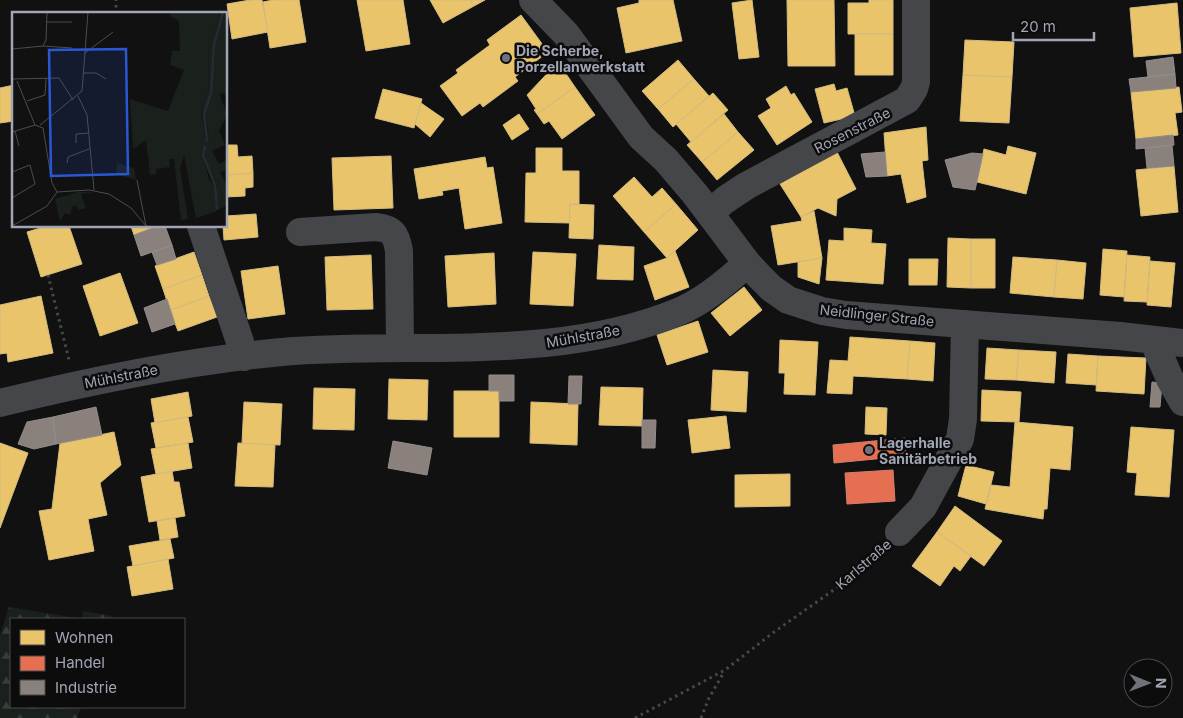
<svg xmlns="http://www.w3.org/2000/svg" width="1183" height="718" viewBox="0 0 1183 718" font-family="Inter,sans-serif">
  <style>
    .forest { fill: url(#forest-firs) }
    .homes { fill: #e9c46a; stroke: #d3bb80 }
    .shops { fill: #e76f51; stroke: #d27f6f }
    .industry { fill: #8a817c; stroke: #918c8d }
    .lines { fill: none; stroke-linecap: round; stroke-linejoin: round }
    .path { stroke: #47474c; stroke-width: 3; stroke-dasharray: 2.5 4; stroke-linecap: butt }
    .minor { stroke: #45464a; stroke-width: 28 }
    .poi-dot { fill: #6f717b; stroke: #0c0c0d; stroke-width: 2 }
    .labels { text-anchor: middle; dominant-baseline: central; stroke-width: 5; stroke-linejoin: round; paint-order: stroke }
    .poi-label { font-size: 14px; font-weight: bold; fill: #a1a5b4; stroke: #0c0c0d; text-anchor: start }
    .street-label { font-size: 14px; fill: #a1a5b4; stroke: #0c0c0d }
    .inset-river { fill: none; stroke: #242b33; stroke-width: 2.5 }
    .inset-road { fill: none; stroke: #4b4c52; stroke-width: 1 }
    .view { fill: #2a57d4; fill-opacity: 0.15; stroke: #2a57d4; stroke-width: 2.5 }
    .inset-edge { fill: none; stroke: #a1a5b4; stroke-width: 2.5 }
  </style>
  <defs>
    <pattern id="forest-firs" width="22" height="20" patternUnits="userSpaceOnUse" patternTransform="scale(1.25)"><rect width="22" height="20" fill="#1a201b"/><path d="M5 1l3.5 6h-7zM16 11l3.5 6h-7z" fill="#383d3a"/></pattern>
  </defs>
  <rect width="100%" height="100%" fill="#111"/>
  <!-- forest -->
  <path class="forest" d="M9 607 82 619 83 611 112 616 111 619H11V707H81L77 718H0V635Z"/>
  <!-- homes -->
  <path class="homes" d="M250 0H262L268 32 232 39 227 4Z
    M273 0H299L306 42 270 48 263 2Z
    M357 0H403L410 44 366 51Z
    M430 0H470L474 6 443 23Z
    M470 0H485L474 6Z
    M639 0H673L682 41 626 53 617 8 639 3Z
    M752 0 759 57 739 59 732 3Z
    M787 0H834L835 66H788Z
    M869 0H893V34H848V3H869Z
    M1177 3 1181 53 1134 57 1130 8Z
    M521 15 548 52 515 77 518 81 483 107 480 103 462 116 440 86 458 73 456 70 490 45 487 40Z
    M855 34H893V75H855Z
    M965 40 1014 42 1012 77 963 75Z
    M678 60 694 79 658 109 642 91Z
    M558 62 575 87 537 114 534 110 536 109 527 95Z
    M963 75 1012 77 1009 123 960 121Z
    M694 79 709 96 673 127 658 109Z
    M834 84 836 91 847 88 855 116 824 123 815 89Z
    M14 85V121L0 123V88Z
    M786 86 791 95 794 93 812 122 777 145 758 116 771 108 766 99Z
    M575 87 595 115 562 139 549 121 544 124 537 114Z
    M1179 87 1182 112 1175 113 1178 135 1136 139 1131 92Z
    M383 89 422 99 414 128 375 118Z
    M713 93 728 110 691 142 676 124Z
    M421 103 444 119 430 137 415 124Z
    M519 114 529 129 512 140 503 125Z
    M724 114 738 132 702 162 687 145Z
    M926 127 928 160 922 161 926 197 907 203 901 174 887 176 884 133Z
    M738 132 754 150 717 180 702 162Z
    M226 145H237L238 157 252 156 253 173 226 175Z
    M1008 146 1036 153 1026 194 977 182 984 149 1006 155Z
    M536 148H562V171H579V204H570L569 223 525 222 526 173H536Z
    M837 152 856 189 837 199 836 216 818 208 801 217 780 184Z
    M391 156 393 208 334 210 332 158Z
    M485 157 487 168 493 167 502 223 465 229 459 188 442 191 443 195 419 199 414 169Z
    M1174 166 1178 212 1141 216 1136 170Z
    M253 173V187L245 188V196L226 197V175Z
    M634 177 652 197 662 188 676 204 644 232 613 196Z
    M570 204 594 205 593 239 569 238Z
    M676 204 698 230 667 258 644 232Z
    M814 211 822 258 778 265 771 226 802 221 801 217Z
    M256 214 258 237 224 240 223 226H226V216Z
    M47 226H69L82 264 41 277 27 232Z
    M131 226H158L134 235Z
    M844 228 872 230 871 243 886 244 883 284 826 280 829 240 844 241Z
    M948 238 971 239V288L947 287Z
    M971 239H995V288H971Z
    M599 245 634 247 633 280 597 279Z
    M1103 249 1127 251 1124 297 1100 295Z
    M675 251 689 287 655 300 644 266 667 258Z
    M194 252 202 275 163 289 155 266Z
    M533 252 576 254 573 306 530 304Z
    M494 253 496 304 448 307 445 256Z
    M371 255 373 309 327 310 325 257Z
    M1127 255 1150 257 1147 302 1124 301Z
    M1013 257 1057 260 1054 297 1010 293Z
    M822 258 819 284 798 277V262Z
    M909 259H938L937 285H909Z
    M1057 260 1086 263 1083 299 1054 297Z
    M1150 261 1175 263 1171 307 1147 305Z
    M278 266 285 314 248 319 241 271Z
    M120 273 138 323 100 336 83 286Z
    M202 275 209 296 170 310 163 289Z
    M744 287 762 310 730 336 711 313Z
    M41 296 53 353 8 362 7 353 0 354V305Z
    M209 296 217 317 178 331 170 310Z
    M698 321 708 352 667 365 657 335Z
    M850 337 910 341 907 379 853 376 852 394 827 393 830 360 848 361Z
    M780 340 818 342 815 395 784 394 785 373H779Z
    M910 341 935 343 933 381 907 379Z
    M987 348 1019 350 1016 380 985 379Z
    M1019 350 1056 352 1054 383 1016 380Z
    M1068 354 1098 356 1096 385 1066 383Z
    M1098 356 1146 358 1144 394 1096 391Z
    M713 370 748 372 746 412 711 410Z
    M389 379 428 380 427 420 388 419Z
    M601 387 643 388 642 426 599 425Z
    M314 388 355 389 354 430 313 429Z
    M982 390 1021 392 1019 422 981 421Z
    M454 391H499V437H454Z
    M188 392 192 416 155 423 151 399Z
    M244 402 282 404 280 445 242 443Z
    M531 402 578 404 577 445 530 443Z
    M866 407 887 408 886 435 865 434Z
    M726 416 730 448 692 453 688 420Z
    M188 417 193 442 156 448 151 423Z
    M1015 422 1073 427 1070 470 1050 468 1047 509H1044L1043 519 985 509 991 485 1010 487Z
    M1131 427 1174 430 1169 497 1135 495 1137 473 1127 472Z
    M114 432 121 465 100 483 107 515 88 519 94 551 49 560 39 511 52 509 60 443Z
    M0 443 28 453 0 528Z
    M188 443 192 468 156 474 151 449Z
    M238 443 275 445 273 487 235 486Z
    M966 465 994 472 986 504 958 496Z
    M172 471 174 482H179L185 516 149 522 141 477Z
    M790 474V506L735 507V475Z
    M955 506 1002 541 984 566 937 532Z
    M175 518 178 537 160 540 157 521Z
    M937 532 971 556 960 571 954 566 940 586 912 566Z
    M170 539 174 558 133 566 129 546Z
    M168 559 173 589 132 596 127 567Z"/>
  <!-- shops -->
  <path class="shops" d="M905 438 906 456 834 463 833 445Z
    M893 470 895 501 847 504 845 473Z"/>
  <!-- industry -->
  <path class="industry" d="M1173 57 1175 74 1148 77 1146 61Z
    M1175 74 1176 88 1131 92 1129 79Z
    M1173 135 1174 145 1136 149V139Z
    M1172 145 1174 166 1147 168 1145 148Z
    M885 152 887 176 866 177 861 154Z
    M972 153 983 154 975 190 953 187 945 160Z
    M158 226H165L172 245 141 256 134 235Z
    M172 245 176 259 157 265 152 252Z
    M167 299 175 324 152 332 144 308Z
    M489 375H514V401H499V391H489Z
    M569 376H582L581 404H568Z
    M1152 382 1162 383 1160 407H1150Z
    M96 407 102 435 56 444 53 417Z
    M53 417 56 444 34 449 18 444 27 422Z
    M642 420H656L655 448H642Z
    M393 441 432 448 427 475 388 468Z"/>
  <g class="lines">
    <!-- path -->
    <path class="path" d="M116 14V0
      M48 275 69 360
      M635 718 725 670 774 632 835 589 879 551
      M701 718 709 698 724 672"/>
    <!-- minor -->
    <path class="minor" d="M533 0 566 34 641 137 666 160 695 194 747 263 759 276 771 288 788 300 822 311 846 315 1120 336 1183 343
      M710 213 725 200 746 186 907 100 914 89 916 82V0
      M201 226 240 342 244 357
      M300 232 376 227C393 229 396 234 399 251L400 348
      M1153 340 1170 379 1183 402
      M0 403C93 380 187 361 282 352 413 341 554 363 678 312 704 301 727 282 747 263
      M899 532 923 507 960 439 963 419 965 324"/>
  </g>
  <!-- markers -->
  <g class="poi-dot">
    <circle cx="506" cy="58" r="5"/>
    <circle cx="869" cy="450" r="5"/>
  </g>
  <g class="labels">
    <!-- poi labels -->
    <g class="poi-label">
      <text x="516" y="50">Die Scherbe,<tspan x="516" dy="16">Porzellanwerkstatt</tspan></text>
      <text x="879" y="442">Lagerhalle<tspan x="879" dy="16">Sanitärbetrieb</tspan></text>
    </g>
    <!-- street labels -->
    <g class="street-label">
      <text transform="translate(852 130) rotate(-27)">Rosenstraße</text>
      <text transform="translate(877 315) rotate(6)">Neidlinger Straße</text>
      <text transform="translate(583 336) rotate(-10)">Mühlstraße</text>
      <text transform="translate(121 376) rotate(-11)">Mühlstraße</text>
      <text transform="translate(863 564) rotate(-41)">Karlstraße</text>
    </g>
  </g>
  <!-- overview -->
  <g transform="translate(12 12)">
    <rect width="215" height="215" fill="#111"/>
    <path d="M160 0H208L205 16 197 28 196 80 189 92 193 127 198 129 192 97 196 93 200 80H207L215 103 207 119 213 133 200 139 207 152 215 148V157L208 161 215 173V193L206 198V176L188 135 197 167 203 174V200L184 206 172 143 168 156 176 207 169 208 162 147H157L158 155 144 157V162L138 163 134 128 121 137 118 87 156 99 172 58 158 53 160 39H168L167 9 158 4ZM66 180H83L69 182 74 196 66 198 64 193 60 195 58 203 53 201 48 209 43 187Z" fill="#1a201b"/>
    <path d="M208 0H215V83L200 80 196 93 192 97 198 129 196 132 189 92 196 80 197 28 205 16ZM193 131 196 135 193 142 197 159 206 176V198L203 200V174L189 144 188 135ZM105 151 122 156 124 168 104 162Z" fill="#1a201b"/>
    <path class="inset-river" d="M195 130 192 102 199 81 202 33 211 0M193 134 191 143 203 173 205 197"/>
    <path class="inset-road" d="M35 10H60M31 34 34 28 35 0M0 37 31 34 60 36M73 41 101 20M72 61H84L94 67M0 67 47 66 61 88M5 69 23 113M66 84 75 103 82 178M15 89 33 83 34 67M28 113 70 79 76 0M3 119 7 134M0 120 23 113 31 116 40 171 45 180 77 178 97 182 119 196 135 215M64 131V122L76 121M55 151 56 145 77 137M0 160 18 153 23 172 0 186M125 168 134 214M0 214 35 194 45 180"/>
    <path class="view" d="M114 37 116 162 39 164 37 38Z"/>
    <rect width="215" height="215" class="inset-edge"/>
  </g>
  <!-- legend -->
  <rect x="10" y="618" width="175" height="90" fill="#0c0c0d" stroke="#484950"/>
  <rect x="20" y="630" width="25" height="15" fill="#e9c46a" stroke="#484950"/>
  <text x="55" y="643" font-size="15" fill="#a1a5b4">Wohnen</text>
  <rect x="20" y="656" width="25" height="15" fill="#e76f51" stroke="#484950"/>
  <text x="55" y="668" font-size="15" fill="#a1a5b4">Handel</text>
  <rect x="20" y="680" width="25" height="15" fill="#8a817c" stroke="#484950"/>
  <text x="55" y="693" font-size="15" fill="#a1a5b4">Industrie</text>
  <!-- north arrow -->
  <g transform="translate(1148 683) rotate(91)"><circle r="24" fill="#0c0c0d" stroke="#484950"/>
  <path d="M0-4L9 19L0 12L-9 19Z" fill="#6f717b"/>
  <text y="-8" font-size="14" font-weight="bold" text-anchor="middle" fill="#a1a5b4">N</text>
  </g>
  <!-- scale -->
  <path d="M1013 32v8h81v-8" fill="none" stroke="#a1a5b4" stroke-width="2.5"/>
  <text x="1020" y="32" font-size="15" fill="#a1a5b4" stroke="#0c0c0d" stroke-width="4" paint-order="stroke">20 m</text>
</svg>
